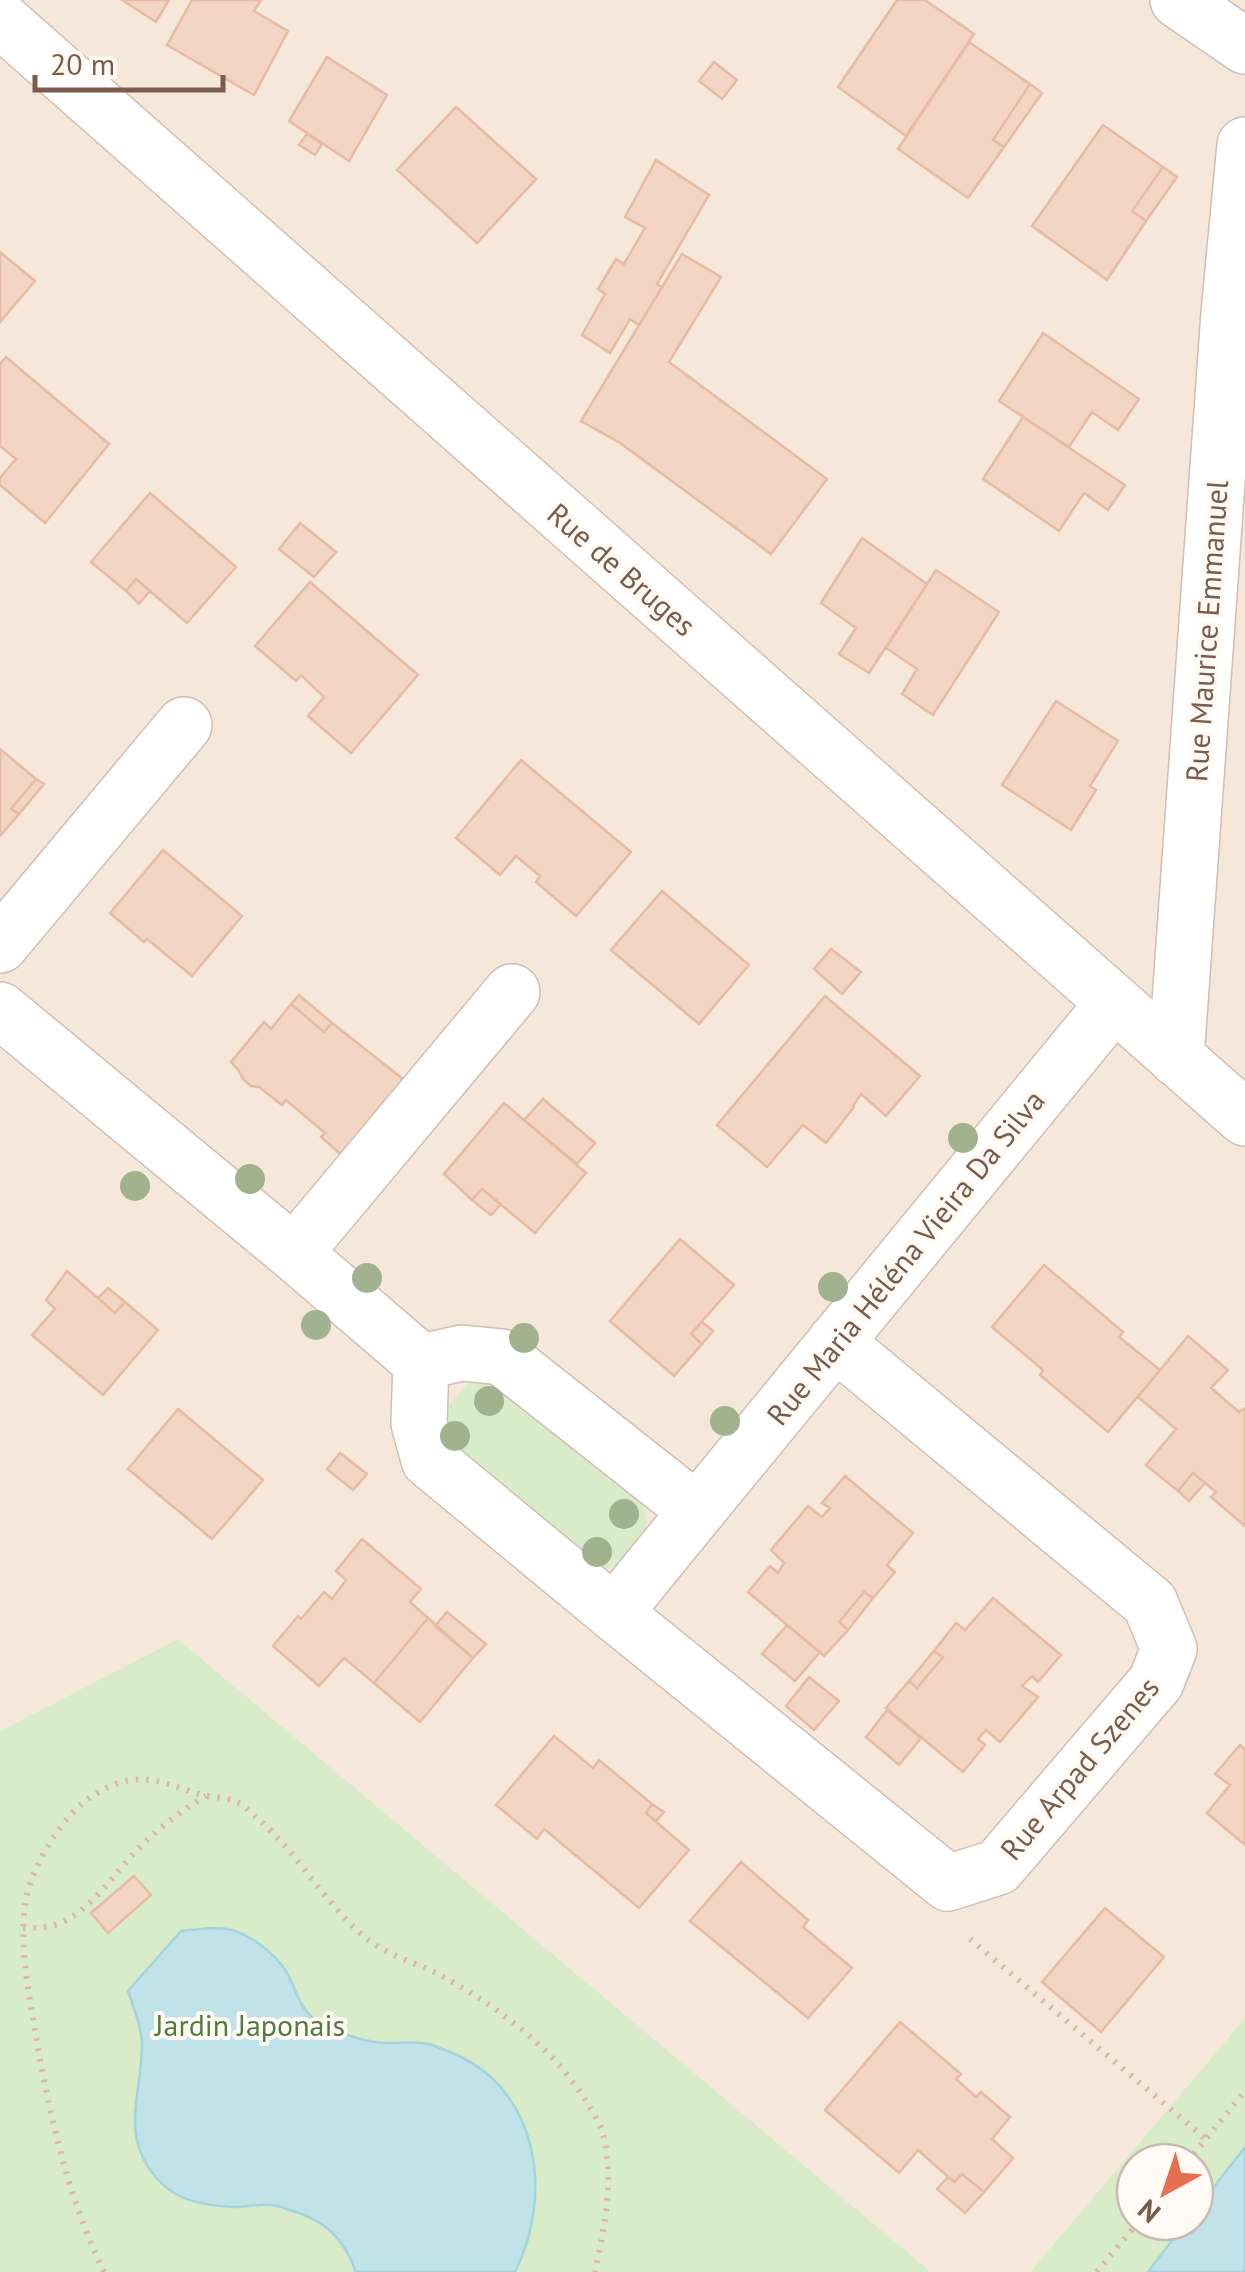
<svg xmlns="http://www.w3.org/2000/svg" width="1245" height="2272" viewBox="0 0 1245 2272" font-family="'PT Sans',sans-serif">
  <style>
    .residential { fill: #f5e8da }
    .green { fill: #d8ecc9 }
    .water { fill: #bfe3e8; stroke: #a5d3da; stroke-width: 2.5 }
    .building { fill: #f3d5c3; stroke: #e6bba3; stroke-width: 2.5 }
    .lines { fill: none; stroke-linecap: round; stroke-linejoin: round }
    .street-casing { stroke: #d1beb0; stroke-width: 58 }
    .secondary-casing { stroke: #d6c0b0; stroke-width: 58 }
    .path { stroke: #d9b8a5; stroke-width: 6; stroke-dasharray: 2.5 8; stroke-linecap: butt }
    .street { stroke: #fff; stroke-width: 55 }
    .secondary { stroke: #fff; stroke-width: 55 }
    .tree { fill: #a0b28e }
    .labels { text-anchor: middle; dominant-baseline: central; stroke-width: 8; stroke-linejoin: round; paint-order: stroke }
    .street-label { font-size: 30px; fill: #7a5c4d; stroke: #fffaf3 }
    .park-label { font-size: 30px; fill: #537a41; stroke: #fffaf3 }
  </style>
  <rect width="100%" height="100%" fill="#fdf6ec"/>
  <!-- residential -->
  <path class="residential" d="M0 0H1245V2018L1030 2272H931L178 1639 0 1731Z"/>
  <!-- green -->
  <path class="green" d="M492 1374 640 1495C647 1518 651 1531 634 1550 623 1563 617 1567 599 1570L435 1442 441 1414 467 1384Z
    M178 1639 931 2272H0V1731Z
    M1245 2018V2147L1195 2211V2162H1135V2222H1186L1148 2272H1030Z"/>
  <!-- water -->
  <path class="water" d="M209 1928C216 1928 225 1928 232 1930 252 1936 275 1954 286 1971 295 1986 298 2005 312 2017 327 2029 357 2040 376 2042 393 2045 412 2040 429 2044 436 2046 444 2050 450 2052 539 2087 554 2194 515 2272H356C344 2239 326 2221 293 2211 286 2209 278 2205 271 2205 258 2204 245 2207 232 2207 191 2205 163 2196 143 2158 125 2122 143 2081 142 2043 141 2025 134 2009 128 1991L181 1931Z
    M1245 2147V2272H1148L1186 2222H1195V2211Z"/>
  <!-- building -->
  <path class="building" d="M122 0H169L156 22Z
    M192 0H261L254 11 288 31 254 95 167 45Z
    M897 0H925L974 34 906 136 838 87Z
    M969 42 1030 84 993 140 1004 147 968 198 898 149Z
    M327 57 387 95 349 161 289 121Z
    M714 62 737 80 722 99 699 81Z
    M1030 84 1042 93 1004 147 993 140Z
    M456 107 536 179 477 243 397 170Z
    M1103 125 1163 167 1132 211 1146 221 1107 280 1032 226Z
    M307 134 322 144 315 155 299 145Z
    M656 160 709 195 657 284 662 287 639 325 630 319 610 353 582 335 605 294 598 289 616 259 624 264 645 228 625 217Z
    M1163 167 1177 177 1146 221 1132 211Z
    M0 252 35 281 0 322Z
    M682 254 721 277 669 362 827 479 771 554 620 443 581 421Z
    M1043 333 1139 399 1118 430 1092 412 1069 447 999 401Z
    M6 357 109 444 45 523 0 485V478L16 459 0 446V364Z
    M1023 417 1125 485 1108 510 1084 493 1059 531 983 479Z
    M150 493 236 567 187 623 136 579 126 591 91 562Z
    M300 523 336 552 314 577 279 549Z
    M862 538 927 584 869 673 839 654 856 628 821 603Z
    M936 570 999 612 933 715 902 694 917 669 886 648Z
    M136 579 150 591 139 604 126 591Z
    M310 582 418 675 351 753 308 716 324 697 301 675 296 681 255 646Z
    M1056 701 1118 741 1090 786 1096 790 1071 830 1002 785Z
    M0 749 36 779 11 809 19 814 0 836Z
    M521 760 631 852 576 916 536 882 540 876 516 856 500 875 456 838Z
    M36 779 44 784 19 814 11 809Z
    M163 850 242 916 192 976 147 939 144 942 110 913Z
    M662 891 749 965 699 1024 611 950Z
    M831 949 861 972 842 994 814 969Z
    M299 995 332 1023 324 1032 291 1004Z
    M825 996 920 1076 886 1116 861 1094 853 1106 854 1107 826 1143 803 1125 767 1167 717 1125Z
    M291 1004 324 1032 332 1023 408 1083 345 1158 321 1137 325 1133 286 1100 282 1105 259 1087 251 1086 243 1079 239 1071 231 1062 264 1022 271 1029Z
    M543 1099 595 1143 577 1164 524 1120Z
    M504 1103 586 1173 535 1233 482 1189 472 1200 444 1174Z
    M482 1189 501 1204 491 1215 472 1200Z
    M680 1239 734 1285 691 1334 702 1344 674 1376 610 1321Z
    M1044 1265 1123 1332 1119 1337 1160 1370 1108 1432 1040 1375 1043 1370 992 1327Z
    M67 1271 115 1313 125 1302 158 1330 103 1395 32 1335 55 1309 46 1300Z
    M108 1288 125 1302 115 1313 98 1298Z
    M702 1322 713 1331 702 1344 691 1334Z
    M1188 1336 1228 1370 1211 1388 1239 1412 1245 1408V1526L1211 1497 1216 1492 1193 1473 1178 1491 1146 1465 1176 1429 1138 1397Z
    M178 1409 263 1480 212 1539 128 1469Z
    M340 1453 367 1474 353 1490 327 1469Z
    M1193 1473 1205 1483 1189 1501 1178 1491Z
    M845 1476 913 1533 887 1565 895 1572 873 1598 864 1592 839 1622 848 1630 824 1656 748 1592 770 1566 778 1573 784 1563 771 1550 808 1506 822 1517 830 1508 822 1503Z
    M362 1539 421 1589 410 1602 428 1618 374 1683 344 1658 319 1686 273 1646 298 1616 301 1619 324 1592 332 1599 346 1580 336 1571Z
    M864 1592 873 1598 848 1630 839 1622Z
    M993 1598 1061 1655 1038 1682 1032 1676 1022 1686 1038 1697 1000 1742 986 1730 978 1739 985 1745 963 1772 886 1708 909 1681 917 1688 943 1657 934 1651 956 1623 965 1630Z
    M447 1612 486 1644 473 1658 435 1626Z
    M428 1618 473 1658 420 1722 374 1683Z
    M787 1625 820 1652 795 1681 762 1654Z
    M934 1651 943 1657 917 1688 909 1681Z
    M809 1677 839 1701 814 1730 786 1706Z
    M887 1710 921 1738 899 1765 866 1737Z
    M554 1736 593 1768 599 1760 652 1804 646 1813 689 1850 639 1908 544 1829 537 1839 496 1805Z
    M1240 1745 1245 1750V1845L1207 1813 1230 1785 1215 1774Z
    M652 1804 664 1812 656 1821 646 1813Z
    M741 1862 808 1920 803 1927 852 1968 808 2018 690 1921Z
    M134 1876 151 1895 108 1933 91 1913Z
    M1105 1908 1164 1957 1101 2032 1042 1982Z
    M900 2022 961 2074 956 2079 976 2097 981 2092 1010 2117 992 2139 1013 2158 984 2192 962 2174 954 2182 918 2150 899 2173 825 2110Z
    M962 2174 984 2192 965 2213 937 2189 948 2177 954 2182Z"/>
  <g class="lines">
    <defs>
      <path id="street" d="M1178 0 1245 46
        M0 945 184 725
        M0 1010 294 1253 421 1362
        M1176 1058 1229 313 1245 145
        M294 1253 512 992
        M462 1353 502 1357 697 1511 614 1613 429 1460 419 1423 421 1362Z
        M697 1511 1114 1003
        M614 1613 948 1883 998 1867 1156 1682 1169 1649 1150 1603 835 1342"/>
      <path id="secondary" d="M0 19 1245 1118"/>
    </defs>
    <!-- street casing -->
    <use href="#street" class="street-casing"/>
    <!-- secondary casing -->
    <use href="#secondary" class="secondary-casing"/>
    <!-- path -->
    <path class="path" d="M23 1928C31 1928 39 1928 47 1927 85 1920 112 1876 137 1850 157 1829 181 1811 206 1796
      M970 1939 1206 2139
      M1187 2162 1245 2091
      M104 2272C66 2194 47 2104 33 2019 27 1982 20 1943 25 1906 29 1869 63 1813 95 1794 137 1768 160 1782 202 1795 214 1798 227 1797 239 1803 245 1806 251 1812 256 1817 299 1853 330 1913 374 1944 395 1958 420 1964 442 1976 496 2006 551 2046 584 2098 591 2110 601 2123 604 2138 614 2183 604 2228 595 2272
      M1097 2272 1138 2222"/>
    <!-- street -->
    <use href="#street" class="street"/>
    <!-- secondary -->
    <use href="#secondary" class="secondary"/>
  </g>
  <!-- trees -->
  <g class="tree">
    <circle cx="963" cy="1138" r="15"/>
    <circle cx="250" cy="1179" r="15"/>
    <circle cx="135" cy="1186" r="15"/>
    <circle cx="367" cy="1278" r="15"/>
    <circle cx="833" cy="1287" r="15"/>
    <circle cx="316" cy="1325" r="15"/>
    <circle cx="524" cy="1338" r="15"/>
    <circle cx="489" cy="1401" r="15"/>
    <circle cx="725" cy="1421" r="15"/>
    <circle cx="455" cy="1436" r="15"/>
    <circle cx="624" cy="1514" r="15"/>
    <circle cx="597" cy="1552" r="15"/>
  </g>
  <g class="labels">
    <!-- street labels -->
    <g class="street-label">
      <text transform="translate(622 569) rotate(41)">Rue de Bruges</text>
      <text transform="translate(1206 631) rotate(-86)">Rue Maurice Emmanuel</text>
      <text transform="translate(905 1257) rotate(-51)">Rue Maria Héléna Vieira Da Silva</text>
      <text transform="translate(1079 1768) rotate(-50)">Rue Arpad Szenes</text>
    </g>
    <!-- park labels -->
    <g class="park-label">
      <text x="250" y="2024">Jardin Japonais</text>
    </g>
  </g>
  <!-- north arrow -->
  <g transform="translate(1165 2192) rotate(220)"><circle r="48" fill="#fffaf3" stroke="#cabbb1" stroke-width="2.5"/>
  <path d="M0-8L18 38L0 25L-18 38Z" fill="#e76f51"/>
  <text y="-15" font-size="28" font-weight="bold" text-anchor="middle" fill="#7a5c4d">N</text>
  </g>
  <!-- scale -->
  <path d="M35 75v15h188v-15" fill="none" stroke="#7a5c4d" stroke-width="5"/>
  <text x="50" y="75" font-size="30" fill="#7a5c4d" stroke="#fffaf3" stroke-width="8" paint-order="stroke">20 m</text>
</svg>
